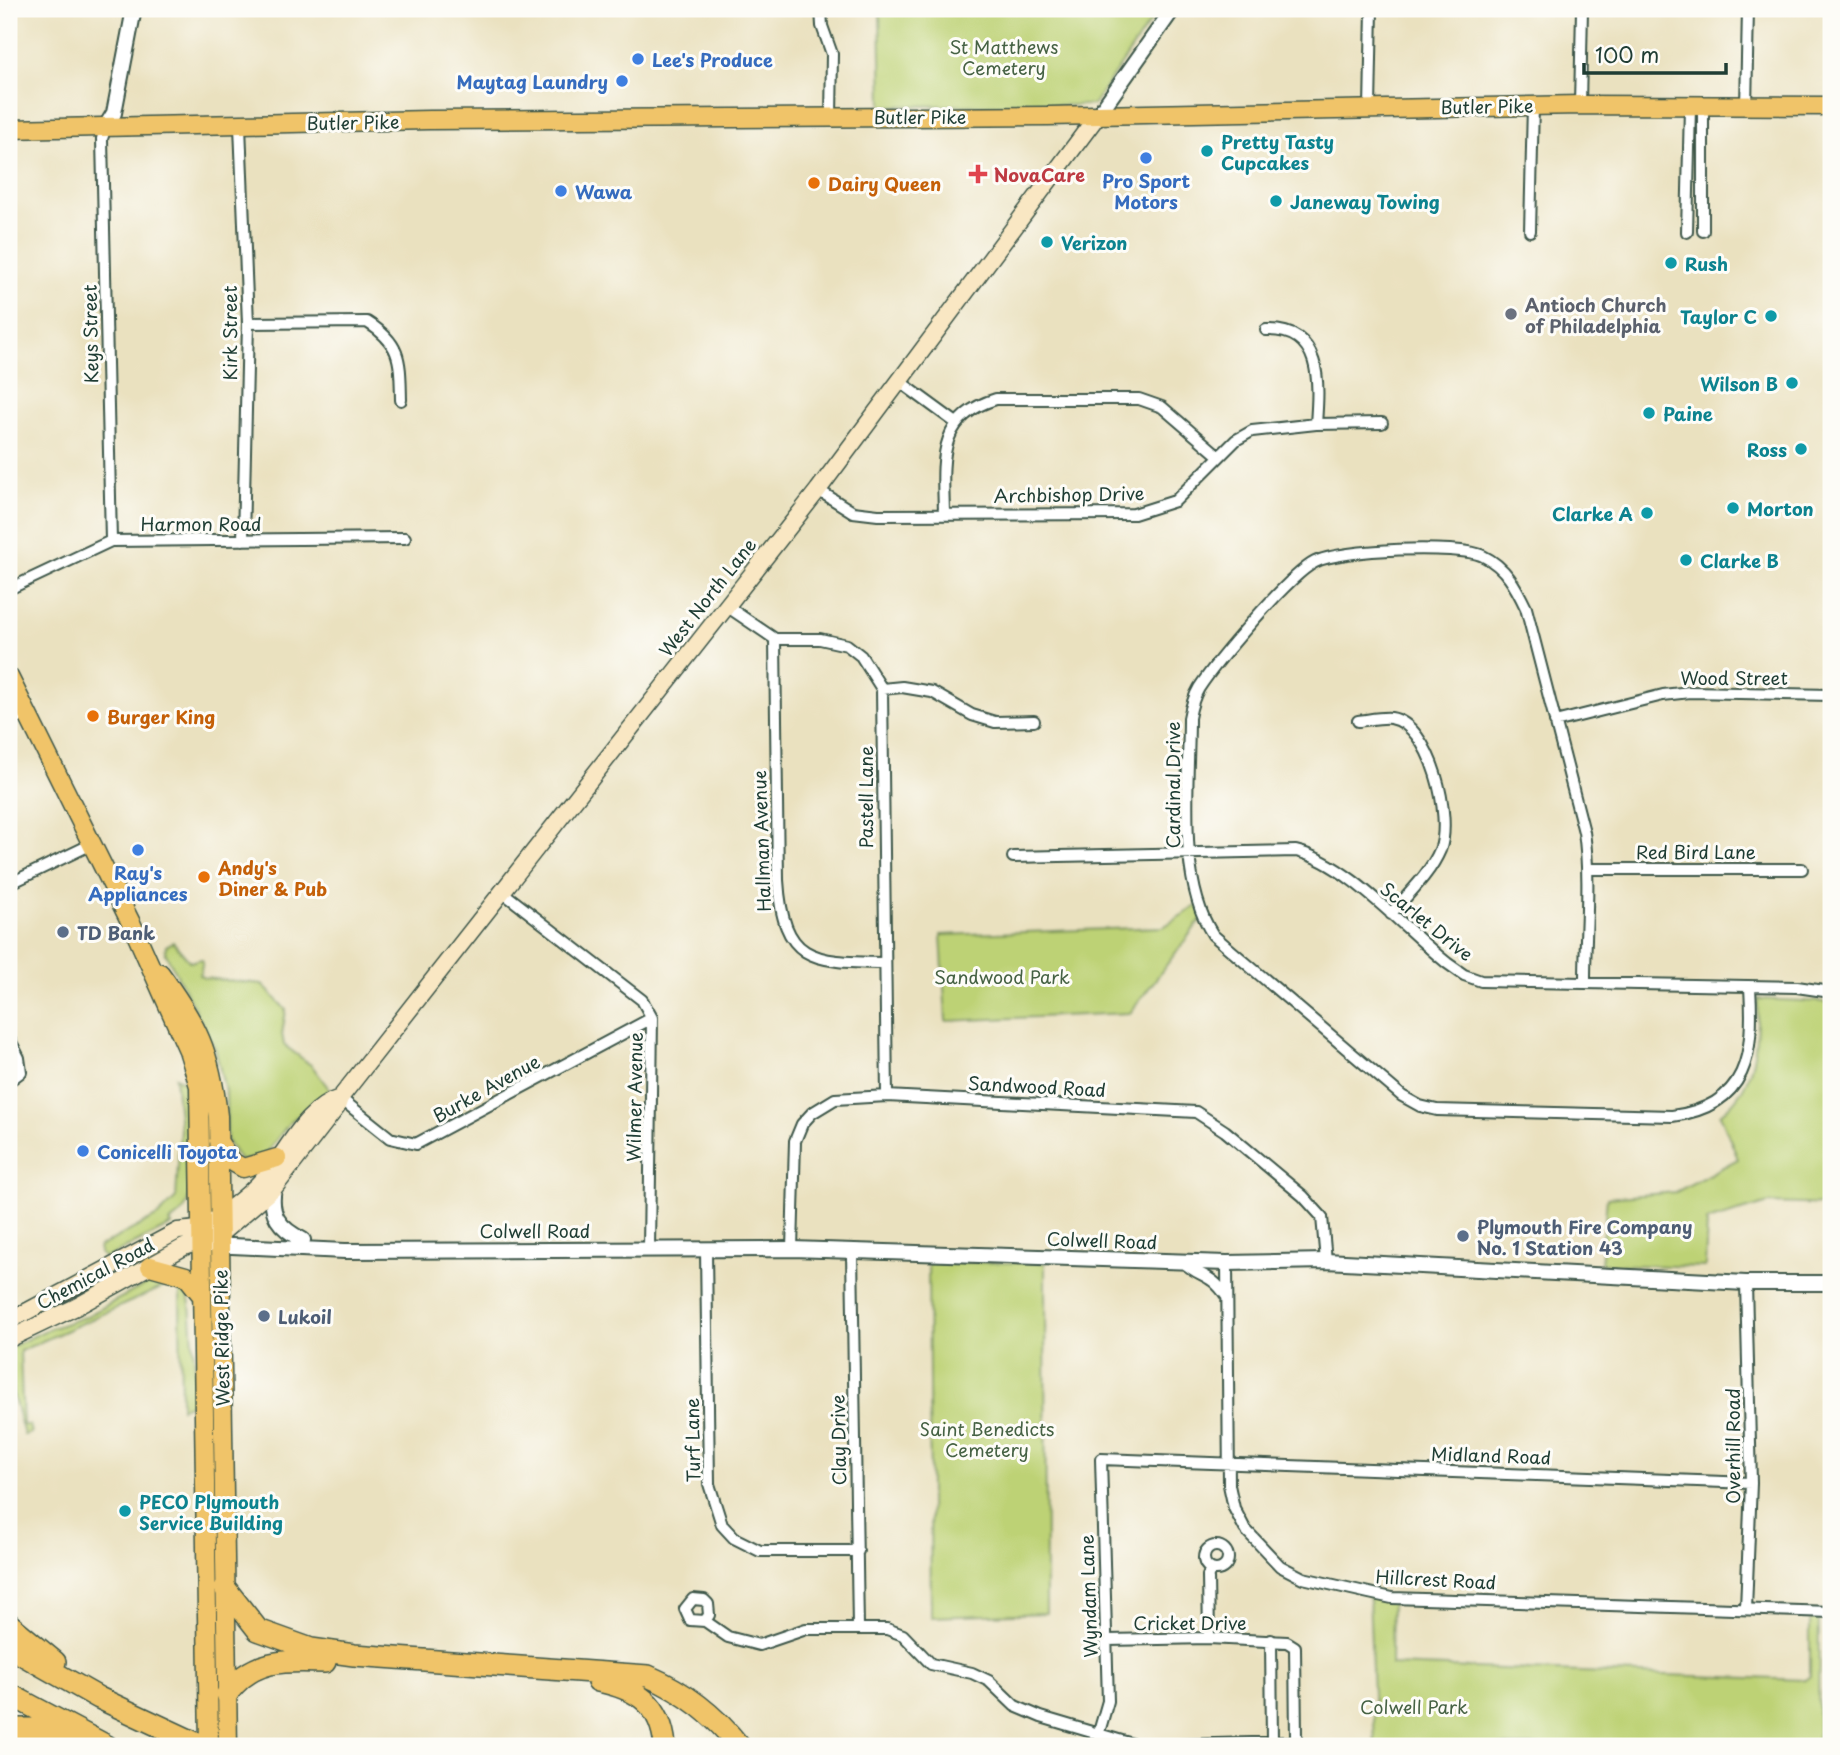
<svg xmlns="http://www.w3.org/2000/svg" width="1840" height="1755" viewBox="0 0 1840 1755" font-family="'Playpen Sans',sans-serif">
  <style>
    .green { fill: #bdd275; stroke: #6e8854; stroke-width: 2 }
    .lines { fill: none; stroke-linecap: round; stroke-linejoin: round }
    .minor-casing { stroke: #3d5649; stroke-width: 14 }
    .tertiary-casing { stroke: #3d5649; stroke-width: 18 }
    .secondary-casing { stroke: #3d5649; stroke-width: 19 }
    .primary-casing { stroke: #3d5649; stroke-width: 21 }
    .motorway-casing { stroke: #3d5649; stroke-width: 24 }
    .minor { stroke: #fff; stroke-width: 10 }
    .tertiary { stroke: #fff; stroke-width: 14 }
    .secondary { stroke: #f9e7c3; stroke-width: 16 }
    .primary { stroke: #f0c469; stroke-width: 18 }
    .motorway { stroke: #f0c469; stroke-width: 21 }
    .shop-dot { fill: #3f7fe0; stroke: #fdfcf7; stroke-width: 2.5 }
    .culture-dot { fill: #0f9aa8; stroke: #fdfcf7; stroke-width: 2.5 }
    .health-dot { fill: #e0444e; stroke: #fdfcf7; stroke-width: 2.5 }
    .food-dot { fill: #e8710a; stroke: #fdfcf7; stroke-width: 2.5 }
    .worship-dot { fill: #6b7280; stroke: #fdfcf7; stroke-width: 2.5 }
    .service-dot { fill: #5c6f8a; stroke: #fdfcf7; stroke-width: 2.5 }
    .labels { text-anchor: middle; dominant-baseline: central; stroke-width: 6; stroke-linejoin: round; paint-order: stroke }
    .park-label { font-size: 18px; fill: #466244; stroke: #fdfcf7 }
    .shop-label { font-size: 18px; font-weight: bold; fill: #366cbe; stroke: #fdfcf7; text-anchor: start }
    .street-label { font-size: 18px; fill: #1f3d34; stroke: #fdfcf7 }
    .culture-label { font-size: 18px; font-weight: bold; fill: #0d838f; stroke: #fdfcf7; text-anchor: start }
    .health-label { font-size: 18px; font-weight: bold; fill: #be3a42; stroke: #fdfcf7; text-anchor: start }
    .food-label { font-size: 18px; font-weight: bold; fill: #c56008; stroke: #fdfcf7; text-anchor: start }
    .worship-label { font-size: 18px; font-weight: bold; fill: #5b616d; stroke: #fdfcf7; text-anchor: start }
    .service-label { font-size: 18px; font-weight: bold; fill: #4e5e75; stroke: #fdfcf7; text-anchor: start }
  </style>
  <rect width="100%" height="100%" fill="#fdfcf7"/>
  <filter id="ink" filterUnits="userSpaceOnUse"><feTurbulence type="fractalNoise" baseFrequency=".0143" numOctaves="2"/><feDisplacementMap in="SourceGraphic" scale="14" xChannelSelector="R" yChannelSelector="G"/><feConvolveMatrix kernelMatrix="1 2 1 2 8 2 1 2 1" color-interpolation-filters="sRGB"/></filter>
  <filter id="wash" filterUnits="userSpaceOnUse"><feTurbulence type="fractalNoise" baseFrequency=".00686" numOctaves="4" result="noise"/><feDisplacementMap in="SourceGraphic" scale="28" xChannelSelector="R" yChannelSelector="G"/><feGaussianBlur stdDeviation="1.57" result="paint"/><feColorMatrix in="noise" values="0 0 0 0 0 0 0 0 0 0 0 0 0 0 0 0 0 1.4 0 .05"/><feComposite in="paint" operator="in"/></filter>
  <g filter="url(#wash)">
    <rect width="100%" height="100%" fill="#eae1bf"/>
    <!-- green -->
    <path class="green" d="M880 9H1159L1093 105 882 106Z
      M1198 905 1202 918 1130 1013 946 1021 941 935 1163 927Z
      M173 942 190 962 201 959 203 961 200 975 205 978 262 984 286 1010 282 1034 284 1045 312 1066 330 1090 290 1122 264 1156 240 1161 227 1141 226 1095 215 1048 165 952 166 946Z
      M1758 999 1824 1002 1831 1006V1205L1769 1203 1707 1221 1705 1267 1601 1264 1607 1198 1676 1192 1738 1159 1720 1114C1758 1086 1756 1042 1758 999Z
      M175 1077 185 1082C193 1099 193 1186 187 1203 183 1214 178 1216 170 1222L172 1225 106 1258 100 1254 99 1247 158 1216 176 1198 180 1129Z
      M928 1262 1045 1263 1046 1613 931 1617Z
      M173 1276 186 1288 190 1304 197 1395 189 1405 181 1408 180 1293 176 1284H170L20 1351 23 1425H29L31 1433 24 1435 9 1380V1348L44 1331 87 1316 154 1280Z
      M1369 1594 1392 1598 1391 1665 1805 1680 1810 1676V1611H1819L1818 1746H1375Z"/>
  </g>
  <g filter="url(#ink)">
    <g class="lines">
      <defs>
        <path id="minor" d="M821 9 822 26 832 54 831 116
          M1580 105 1582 9
          M1746 107 1748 9
          M1370 108 1372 9
          M106 126 102 139 111 541
          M240 126 248 323 243 540
          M1530 231 1533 105
          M1703 231V106
          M1687 232 1690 107
          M248 323 367 322C402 344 400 361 401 400
          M1266 330C1323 328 1319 383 1316 424
          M899 381 955 422
          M818 490 853 512 878 515 1134 514 1175 501 1236 440 1252 431 1316 424 1382 423
          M944 513C943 462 936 417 996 399H1139L1162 407 1219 456
          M9 589 111 541 405 538
          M725 605 775 639H820L847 645 861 656 882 689 887 1096
          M775 639 778 880C783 961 811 962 884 963
          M882 689 902 687 932 692 972 715 995 722 1034 721
          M9 721 27 713
          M1358 721C1368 720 1381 717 1391 718 1431 724 1453 818 1440 850 1430 874 1407 895 1391 914
          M1555 722 1663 695 1690 692 1831 695
          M1013 857 1296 851C1348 863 1404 929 1447 963L1464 975 1481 981 1797 987 1831 992
          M1590 869H1802
          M9 884 92 844
          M501 891 642 1000 652 1018 649 1249
          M1585 981C1585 931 1591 881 1584 832L1526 608C1516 587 1506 567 1483 556 1458 544 1340 549 1315 562 1289 575 1216 662 1199 688 1193 698 1191 707 1189 718 1189 783 1177 880 1213 935L1402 1096 1420 1106 1437 1110 1672 1116C1749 1106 1754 1053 1750 987
          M9 1038 19 1058 21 1072 9 1081
          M340 1098 390 1138 416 1144 652 1018
          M792 1249 795 1141 802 1124 812 1113 835 1099 887 1096 1196 1112 1225 1131 1303 1196 1322 1217 1326 1261
          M706 1250 709 1484 722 1525 734 1538 760 1551H858
          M852 1252 858 1627
          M1182 1261C1201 1279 1209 1271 1227 1297
          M1227 1263 1229 1485 1234 1508 1245 1529 1280 1566 1303 1578 1369 1593 1392 1598 1831 1612
          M1204 1558a12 12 0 1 1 24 0a12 12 0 1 1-24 0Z
          M1746 1609 1751 1483 1746 1283
          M705 1621 709 1615 708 1604 704 1600 693 1599 685 1609 690 1620 705 1621 728 1637 759 1645 806 1629H887L903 1635 931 1664 972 1673 989 1681 1015 1706 1041 1717 1139 1746 1290 1742 1296 1738 1295 1647 1287 1642 1209 1638 1108 1640
          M1209 1638 1208 1576 1211 1569
          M1271 1640 1272 1742
          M1099 1732 1108 1701 1101 1459 1751 1483"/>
        <path id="tertiary" d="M1098 115 1173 9
          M106 126 114 113 134 9
          M274 1188C269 1215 279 1228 303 1240
          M210 1245 345 1251 792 1249 1227 1263 1326 1261 1746 1283H1831"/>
        <path id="secondary" d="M9 1321 178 1231C185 1230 193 1230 199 1228 217 1221 251 1193 263 1179 287 1153 304 1109 340 1098
          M9 1339 76 1307 184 1247 219 1235 274 1188 337 1107 340 1098 818 490 1098 115"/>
        <path id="primary" d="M9 129 429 120 1048 116 1580 105 1831 106
          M9 677 132 925 188 1050 199 1086 209 1746
          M160 973C198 1025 211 1052 218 1116L228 1746
          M218 1141 231 1161 243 1168 277 1158
          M150 1266 186 1276 202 1296"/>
        <path id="motorway" d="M225 1588 258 1630 311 1649 354 1655 648 1676C685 1692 714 1714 739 1746
          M9 1624 55 1662
          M9 1647 99 1698 202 1746
          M598 1681C637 1689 661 1703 665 1746
          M9 1694 107 1746
          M227 1694C251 1659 285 1660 325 1662
          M9 1729H37L75 1741"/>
      </defs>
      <!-- minor casing -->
      <use href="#minor" class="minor-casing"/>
      <!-- tertiary casing -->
      <use href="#tertiary" class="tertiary-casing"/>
      <!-- secondary casing -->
      <use href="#secondary" class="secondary-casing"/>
      <!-- primary casing -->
      <use href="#primary" class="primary-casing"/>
      <!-- motorway casing -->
      <use href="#motorway" class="motorway-casing"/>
      <!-- minor -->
      <use href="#minor" class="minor"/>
      <!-- tertiary -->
      <use href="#tertiary" class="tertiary"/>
      <!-- secondary -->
      <use href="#secondary" class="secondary"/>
      <!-- primary -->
      <use href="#primary" class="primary"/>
      <!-- motorway -->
      <use href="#motorway" class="motorway"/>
    </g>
  </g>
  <!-- markers -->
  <g class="shop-dot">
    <circle cx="638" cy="59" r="7"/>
    <circle cx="622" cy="81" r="7"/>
    <circle cx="1146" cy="158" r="7"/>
    <circle cx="561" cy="191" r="7"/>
    <circle cx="138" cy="850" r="7"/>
    <circle cx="83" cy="1151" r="7"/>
  </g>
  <g class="culture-dot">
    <circle cx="1207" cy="151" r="7"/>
    <circle cx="1276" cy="201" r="7"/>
    <circle cx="1047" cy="242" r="7"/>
    <circle cx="1671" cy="263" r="7"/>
    <circle cx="1771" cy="316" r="7"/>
    <circle cx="1792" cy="383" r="7"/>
    <circle cx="1649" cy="413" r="7"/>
    <circle cx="1801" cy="449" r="7"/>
    <circle cx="1733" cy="508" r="7"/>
    <circle cx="1647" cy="513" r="7"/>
    <circle cx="1686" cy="560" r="7"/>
    <circle cx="125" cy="1511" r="7"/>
  </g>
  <path class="health-dot" d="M974.5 163.5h7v7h7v7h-7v7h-7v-7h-7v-7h7z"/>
  <g class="food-dot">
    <circle cx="814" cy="183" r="7"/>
    <circle cx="93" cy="716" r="7"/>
    <circle cx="204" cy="877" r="7"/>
  </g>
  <circle class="worship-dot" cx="1511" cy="314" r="7"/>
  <g class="service-dot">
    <circle cx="63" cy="932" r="7"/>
    <circle cx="1463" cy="1236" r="7"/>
    <circle cx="264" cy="1316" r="7"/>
  </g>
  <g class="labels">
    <!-- park labels -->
    <g class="park-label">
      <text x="1004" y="46">St Matthews<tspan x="1004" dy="21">Cemetery</tspan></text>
      <text x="1002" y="976">Sandwood Park</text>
      <text x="987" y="1428">Saint Benedicts<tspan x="987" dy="21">Cemetery</tspan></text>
      <text x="1414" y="1706">Colwell Park</text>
    </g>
    <!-- shop labels -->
    <g class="shop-label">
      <text x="652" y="59">Lee's Produce</text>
      <text x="608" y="81" text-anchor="end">Maytag Laundry</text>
      <text x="1146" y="180" text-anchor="middle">Pro Sport<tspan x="1146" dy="21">Motors</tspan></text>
      <text x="575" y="191">Wawa</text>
      <text x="138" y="872" text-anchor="middle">Ray's<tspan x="138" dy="21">Appliances</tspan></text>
      <text x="97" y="1151">Conicelli Toyota</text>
    </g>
    <!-- street labels -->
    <g class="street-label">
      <text transform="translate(1487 106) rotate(-1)">Butler Pike</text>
      <text x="920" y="116">Butler Pike</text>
      <text transform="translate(353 122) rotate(-1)">Butler Pike</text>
      <text transform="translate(229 333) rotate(-90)">Kirk Street</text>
      <text transform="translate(90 334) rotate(-91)">Keys Street</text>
      <text transform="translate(1069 494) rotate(-1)">Archbishop Drive</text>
      <text x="201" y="523">Harmon Road</text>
      <text transform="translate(707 597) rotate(-52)">West North Lane</text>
      <text x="1734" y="677">Wood Street</text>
      <text transform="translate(1172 785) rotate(-90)">Cardinal Drive</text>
      <text transform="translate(865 797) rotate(-90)">Pastell Lane</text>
      <text transform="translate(761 841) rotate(-92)">Hallman Avenue</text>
      <text x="1696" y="851">Red Bird Lane</text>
      <text transform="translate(1427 921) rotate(39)">Scarlet Drive</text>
      <text transform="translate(1037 1086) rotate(3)">Sandwood Road</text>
      <text transform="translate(486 1088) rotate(-29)">Burke Avenue</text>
      <text transform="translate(634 1097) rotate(-89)">Wilmer Avenue</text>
      <text x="535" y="1230">Colwell Road</text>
      <text transform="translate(1102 1240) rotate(2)">Colwell Road</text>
      <text transform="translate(95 1273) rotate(-28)">Chemical Road</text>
      <text transform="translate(221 1338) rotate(-91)">West Ridge Pike</text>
      <text transform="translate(692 1440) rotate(-91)">Turf Lane</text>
      <text transform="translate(838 1440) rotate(-91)">Clay Drive</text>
      <text transform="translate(1732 1446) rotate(-90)">Overhill Road</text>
      <text transform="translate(1491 1455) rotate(2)">Midland Road</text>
      <text transform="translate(1436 1579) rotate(3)">Hillcrest Road</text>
      <text transform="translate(1088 1596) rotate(-92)">Wyndam Lane</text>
      <text x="1190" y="1622">Cricket Drive</text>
    </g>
    <!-- culture labels -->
    <g class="culture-label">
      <text x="1221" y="141">Pretty Tasty<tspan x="1221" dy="21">Cupcakes</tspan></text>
      <text x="1290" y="201">Janeway Towing</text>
      <text x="1061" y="242">Verizon</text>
      <text x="1685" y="263">Rush</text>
      <text x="1757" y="316" text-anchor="end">Taylor C</text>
      <text x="1778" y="383" text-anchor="end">Wilson B</text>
      <text x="1663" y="413">Paine</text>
      <text x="1787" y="449" text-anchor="end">Ross</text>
      <text x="1747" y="508">Morton</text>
      <text x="1633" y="513" text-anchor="end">Clarke A</text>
      <text x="1700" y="560">Clarke B</text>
      <text x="139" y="1501">PECO Plymouth<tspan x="139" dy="21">Service Building</tspan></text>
    </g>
    <!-- health labels -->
    <g class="health-label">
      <text x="994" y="174">NovaCare</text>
    </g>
    <!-- food labels -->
    <g class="food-label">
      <text x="828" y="183">Dairy Queen</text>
      <text x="107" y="716">Burger King</text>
      <text x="218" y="867">Andy's<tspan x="218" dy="21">Diner &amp; Pub</tspan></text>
    </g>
    <!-- worship labels -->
    <g class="worship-label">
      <text x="1525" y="304">Antioch Church<tspan x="1525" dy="21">of Philadelphia</tspan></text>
    </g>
    <!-- service labels -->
    <g class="service-label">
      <text x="77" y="932">TD Bank</text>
      <text x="1477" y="1226">Plymouth Fire Company<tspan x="1477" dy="21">No. 1 Station 43</tspan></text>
      <text x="278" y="1316">Lukoil</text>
    </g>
  </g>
  <!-- margin -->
  <rect width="1840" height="1755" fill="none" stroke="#fdfcf7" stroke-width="35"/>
  <!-- scale -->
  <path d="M1584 63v10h142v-10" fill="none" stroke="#1f3d34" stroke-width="3.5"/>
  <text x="1595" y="63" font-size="21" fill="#1f3d34" stroke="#fdfcf7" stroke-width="5" paint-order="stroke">100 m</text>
</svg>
